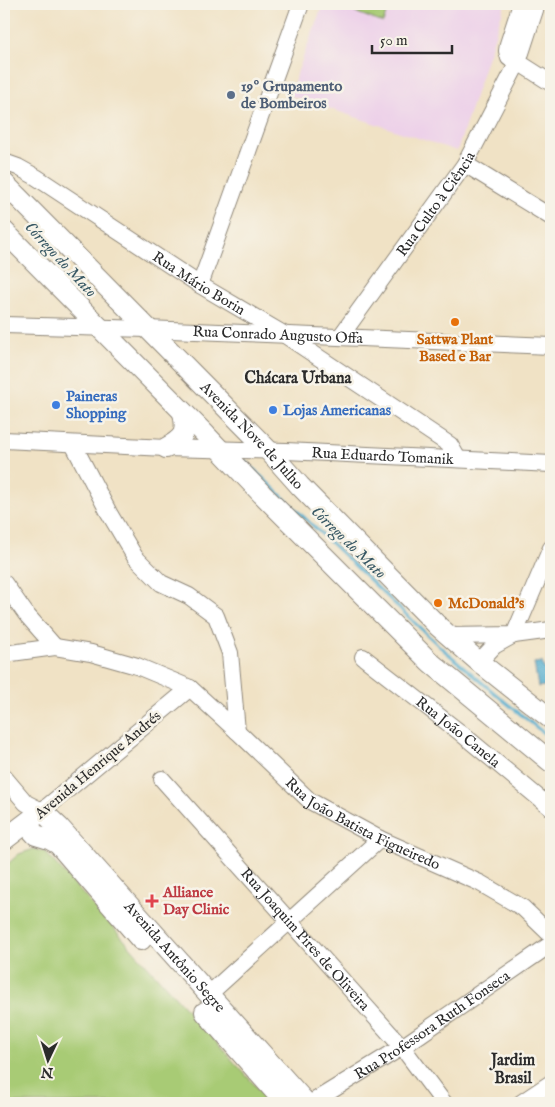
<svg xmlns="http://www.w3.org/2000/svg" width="555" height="1107" viewBox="0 0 555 1107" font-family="'IM FELL English',serif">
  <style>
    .built { fill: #edd1e9 }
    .green { fill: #a8cb74; stroke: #6a7b50 }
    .water { fill: #50abcd; stroke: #3e6b7c }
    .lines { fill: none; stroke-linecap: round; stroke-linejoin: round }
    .stream { stroke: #50abcd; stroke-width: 3 }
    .minor-casing { stroke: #8e8678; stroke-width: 18 }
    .major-casing { stroke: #8e8678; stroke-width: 22 }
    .minor { stroke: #fff; stroke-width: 16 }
    .major { stroke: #fff; stroke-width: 20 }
    .service-dot { fill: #5c6f8a; stroke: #f7f3e8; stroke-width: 2 }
    .food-dot { fill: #e8710a; stroke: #f7f3e8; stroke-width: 2 }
    .shop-dot { fill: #3f7fe0; stroke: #f7f3e8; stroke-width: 2 }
    .health-dot { fill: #e0444e; stroke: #f7f3e8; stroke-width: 2 }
    .labels { text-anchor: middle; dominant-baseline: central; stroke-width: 5; stroke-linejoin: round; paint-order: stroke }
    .service-label { font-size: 15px; font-weight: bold; fill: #4e5e75; stroke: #f7f3e8; text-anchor: start }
    .street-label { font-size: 15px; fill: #2b2b2b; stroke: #f7f3e8 }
    .food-label { font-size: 15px; font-weight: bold; fill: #c56008; stroke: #f7f3e8 }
    .shop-label { font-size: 15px; font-weight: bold; fill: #366cbe; stroke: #f7f3e8; text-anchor: start }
    .health-label { font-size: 15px; font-weight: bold; fill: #be3a42; stroke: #f7f3e8; text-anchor: start }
    .water-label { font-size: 16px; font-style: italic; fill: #385864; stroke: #f7f3e8 }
    .neighbourhood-label { font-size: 16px; font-weight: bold; fill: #2b2b2b; stroke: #f7f3e8 }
  </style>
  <rect width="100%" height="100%" fill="#f7f3e8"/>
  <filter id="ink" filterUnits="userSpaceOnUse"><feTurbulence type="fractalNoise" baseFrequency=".02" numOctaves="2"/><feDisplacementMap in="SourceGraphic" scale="10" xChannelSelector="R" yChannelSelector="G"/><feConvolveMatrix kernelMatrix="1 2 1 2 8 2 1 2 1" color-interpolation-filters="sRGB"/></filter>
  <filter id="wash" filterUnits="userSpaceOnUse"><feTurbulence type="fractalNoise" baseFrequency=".0096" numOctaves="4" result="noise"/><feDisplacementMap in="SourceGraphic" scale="20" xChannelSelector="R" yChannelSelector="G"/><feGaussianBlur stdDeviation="1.12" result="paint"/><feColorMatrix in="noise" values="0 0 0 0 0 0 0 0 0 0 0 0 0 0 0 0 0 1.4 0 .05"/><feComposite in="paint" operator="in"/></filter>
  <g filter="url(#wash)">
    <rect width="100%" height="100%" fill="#f0e2c5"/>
    <!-- built -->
    <path class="built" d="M323 4H505L457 151 289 95Z"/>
    <!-- green -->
    <path class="green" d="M358 4H389L383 23 355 12Z
      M34 849 45 852 271 1103H4V867L19 854Z"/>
    <!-- water -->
    <path class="water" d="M542 662 544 669 551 668V685L538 687 534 663Z"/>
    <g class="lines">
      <!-- stream -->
      <path class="stream" d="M243 459 438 645 498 696 551 739"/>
    </g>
  </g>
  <g filter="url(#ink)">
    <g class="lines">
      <defs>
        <g id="minor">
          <path d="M521 4 508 44 507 51 509 58 518 62 551 83"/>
          <path id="s1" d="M4 162 18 167 36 177 200 285 285 335 450 445 458 459"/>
          <path d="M465 164 551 217"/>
          <path d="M200 285 301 4"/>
          <path id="s2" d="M4 325 147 329 551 346"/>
          <path id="s3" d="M340 337 465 164 518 62 537 4"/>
          <path id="s4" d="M4 440 166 448 286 451 551 464"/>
          <path d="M73 444 109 513 135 557 161 583 189 596 216 616 230 653 237 731"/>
          <path d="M4 583 26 614 55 647"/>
          <path d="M514 635 551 548"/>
          <path d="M450 636 514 635 551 630"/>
          <path id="s5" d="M4 654 55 647 91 653 137 666 190 688 237 731 310 801 380 839 480 883 523 908 551 935"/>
          <path id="s6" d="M363 657 462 734 551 808"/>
          <path d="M479 662 494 646 512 636"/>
          <path d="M4 777 26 803 42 811 190 688"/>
          <path id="s7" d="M162 779 402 1047 444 1103"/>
          <path d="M208 995 380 839"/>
          <path id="s8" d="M311 1103 402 1047 551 944"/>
          <path d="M521 1103 551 1083"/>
        </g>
        <g id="major">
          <path id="s9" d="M4 183 268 450 300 486 439 627 479 662 551 719"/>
          <path d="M4 231 204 433 262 494 430 662 551 762"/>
          <path d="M166 448C185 437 187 433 183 412"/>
          <path d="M26 824 36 835 49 839 58 844 141 940"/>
          <path id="s10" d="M4 840 42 811 59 827 306 1103"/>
          <path d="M205 1012 285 1103"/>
        </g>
      </defs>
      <!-- minor casing -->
      <use href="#minor" class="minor-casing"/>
      <!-- major casing -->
      <use href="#major" class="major-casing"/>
      <!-- minor -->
      <use href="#minor" class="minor"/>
      <!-- major -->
      <use href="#major" class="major"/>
    </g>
  </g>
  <!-- markers -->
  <circle class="service-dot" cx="231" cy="95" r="5"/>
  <g class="food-dot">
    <circle cx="455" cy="322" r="5"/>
    <circle cx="438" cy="603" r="5"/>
  </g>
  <g class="shop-dot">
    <circle cx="56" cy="405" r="5"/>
    <circle cx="273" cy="410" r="5"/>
  </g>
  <path class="health-dot" d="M149.5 893.5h5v5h5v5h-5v5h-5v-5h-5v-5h5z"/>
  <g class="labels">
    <!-- service labels -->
    <g class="service-label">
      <text x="241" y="86">19º Grupamento<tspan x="241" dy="17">de Bombeiros</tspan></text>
    </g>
    <!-- street labels -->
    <g class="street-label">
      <text stroke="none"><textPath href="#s3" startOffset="164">Rua Culto à Ciência</textPath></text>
      <text stroke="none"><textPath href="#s1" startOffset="230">Rua Mário Borin</textPath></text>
      <text stroke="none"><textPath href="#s2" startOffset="274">Rua Conrado Augusto Offa</textPath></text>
      <text stroke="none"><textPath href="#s9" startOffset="354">Avenida Nove de Julho</textPath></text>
      <text stroke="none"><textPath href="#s4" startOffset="379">Rua Eduardo Tomanik</textPath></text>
      <text stroke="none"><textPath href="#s6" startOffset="121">Rua João Canela</textPath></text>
      <text transform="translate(98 765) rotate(-40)">Avenida Henrique Andrés</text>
      <text stroke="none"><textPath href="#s5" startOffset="415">Rua João Batista Figueiredo</textPath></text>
      <text stroke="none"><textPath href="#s7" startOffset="215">Rua Joaquim Pires de Oliveira</textPath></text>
      <text stroke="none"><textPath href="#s10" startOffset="245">Avenida Antônio Segre</textPath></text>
      <text stroke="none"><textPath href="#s8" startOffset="144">Rua Professora Ruth Fonseca</textPath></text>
    </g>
    <!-- food labels -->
    <g class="food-label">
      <text x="455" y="339">Sattwa Plant<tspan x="455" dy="17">Based e Bar</tspan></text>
      <text x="448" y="603" text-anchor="start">McDonald's</text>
    </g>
    <!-- shop labels -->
    <g class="shop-label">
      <text x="66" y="396">Paineras<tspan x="66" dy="17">Shopping</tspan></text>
      <text x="283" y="410">Lojas Americanas</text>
    </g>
    <!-- health labels -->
    <g class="health-label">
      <text x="163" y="892">Alliance<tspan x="163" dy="17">Day Clinic</tspan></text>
    </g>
    <!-- water labels -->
    <g class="water-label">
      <text transform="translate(60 260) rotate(47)">Córrego do Mato</text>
      <text transform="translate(348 543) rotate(44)">Córrego do Mato</text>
    </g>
    <!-- neighbourhood labels -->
    <g class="neighbourhood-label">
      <text x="298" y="379">Chácara Urbana</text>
      <text x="513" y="1061">Jardim<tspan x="513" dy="18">Brasil</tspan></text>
    </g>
  </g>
  <!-- margin -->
  <rect width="555" height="1107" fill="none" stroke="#f7f3e8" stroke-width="20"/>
  <!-- north arrow -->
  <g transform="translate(48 1060) rotate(184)" stroke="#f7f3e8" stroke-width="4" paint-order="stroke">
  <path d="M0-4L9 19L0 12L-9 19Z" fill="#2b2b2b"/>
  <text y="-8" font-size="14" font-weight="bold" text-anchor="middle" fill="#2b2b2b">N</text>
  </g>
  <!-- scale -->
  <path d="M372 45v8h80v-8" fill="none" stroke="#2b2b2b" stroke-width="2.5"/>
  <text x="380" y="45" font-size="15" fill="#2b2b2b" stroke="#f7f3e8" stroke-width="4" paint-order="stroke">50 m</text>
</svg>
